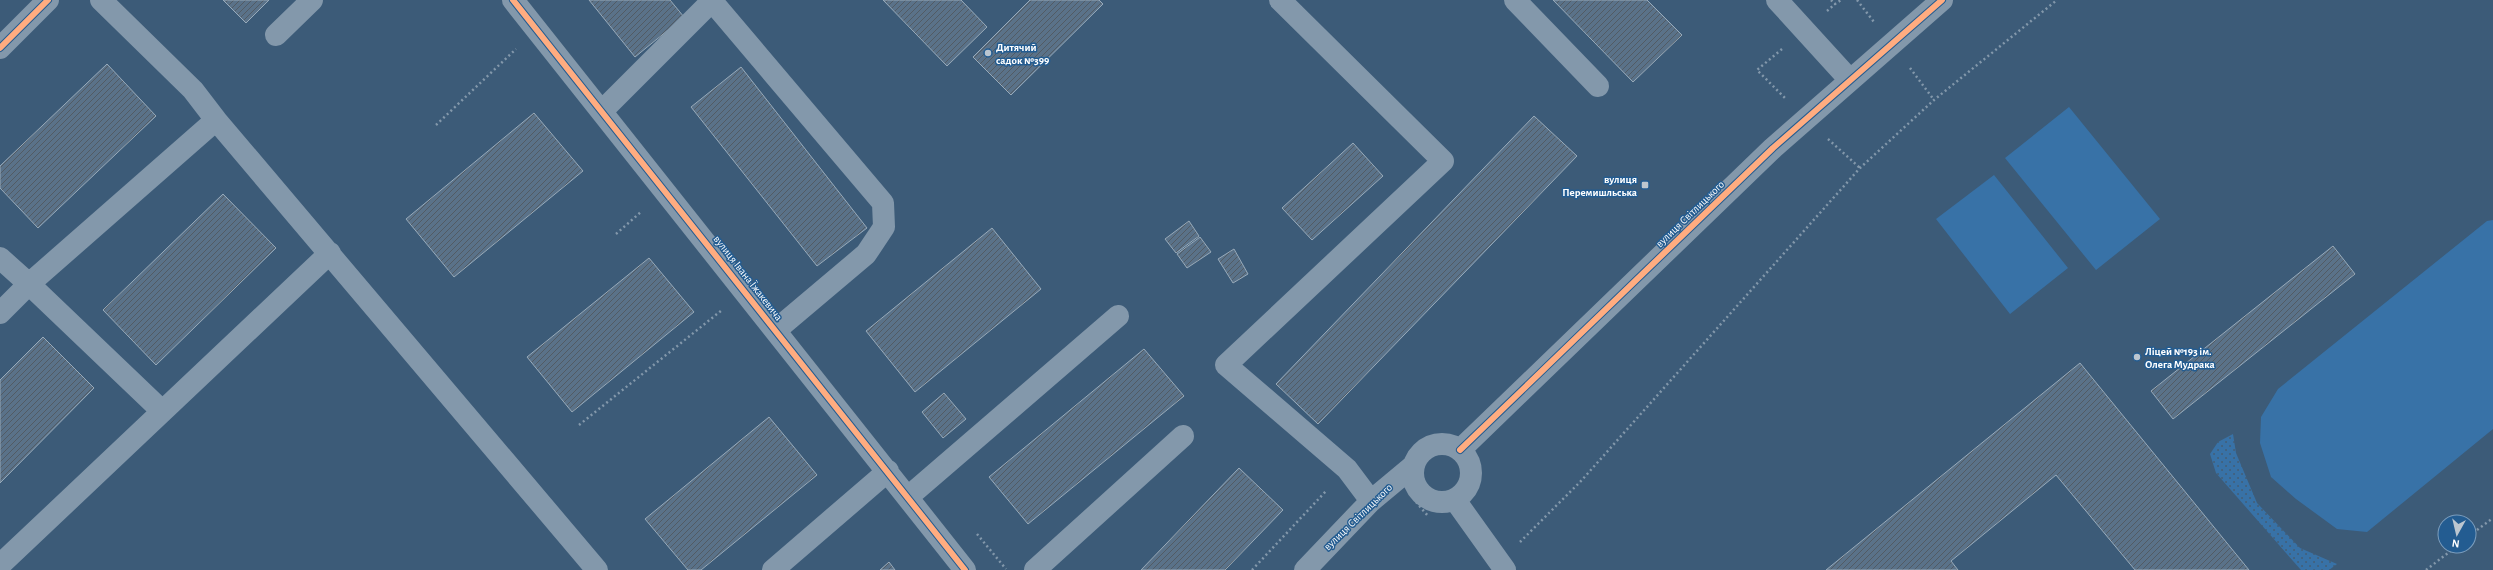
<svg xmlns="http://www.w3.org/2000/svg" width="2493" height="570" viewBox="0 0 2493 570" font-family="'Alegreya Sans',sans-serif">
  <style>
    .grass { fill: url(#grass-dots) }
    .park { fill: #3872a7 }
    .building { fill: url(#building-hatch); stroke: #98aab9 }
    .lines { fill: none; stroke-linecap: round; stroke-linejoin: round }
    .path { stroke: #8398ab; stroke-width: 2.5; stroke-dasharray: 2 3; stroke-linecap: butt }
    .minor { stroke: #8398ab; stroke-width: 22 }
    .cycleway-casing { stroke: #235c91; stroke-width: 8 }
    .cycleway { stroke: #ffac80; stroke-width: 6 }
    .poi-dot { fill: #bbc6d0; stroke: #235c91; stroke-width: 1.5 }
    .labels { text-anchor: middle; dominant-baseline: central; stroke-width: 3; stroke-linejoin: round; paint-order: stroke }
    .poi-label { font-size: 11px; font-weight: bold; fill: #fff; stroke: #235c91; text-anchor: start }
    .street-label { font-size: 11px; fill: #fff; stroke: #235c91 }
  </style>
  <defs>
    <pattern id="grass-dots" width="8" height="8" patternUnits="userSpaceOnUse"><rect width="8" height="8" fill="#3872a7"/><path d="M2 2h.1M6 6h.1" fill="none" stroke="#435d75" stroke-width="1.8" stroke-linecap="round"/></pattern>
    <pattern id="building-hatch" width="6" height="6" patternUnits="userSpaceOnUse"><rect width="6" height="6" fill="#5a7289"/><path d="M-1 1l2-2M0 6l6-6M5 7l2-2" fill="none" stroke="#525b64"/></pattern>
  </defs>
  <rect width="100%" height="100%" fill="#3c5b78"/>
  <!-- grass -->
  <path class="grass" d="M2233 434 2236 453 2257 503 2300 548 2337 564 2329 570H2301L2216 473 2210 454 2218 442Z"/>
  <!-- park -->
  <path class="park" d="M2069 107 2160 219 2096 270 2005 158Z
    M1994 175 2068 268 2010 314 1936 219Z
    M2493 220V429L2367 532 2337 529 2296 499 2271 477 2260 443 2261 417 2278 389 2487 221Z"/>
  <!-- building -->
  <path class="building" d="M223 0H269L246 23Z
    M589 0H670L684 17 635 57Z
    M883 0H961L987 27 947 66Z
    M1030 0H1099L1103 4 1011 95 973 57Z
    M1553 0H1647L1682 35 1633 82Z
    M107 64 156 116 38 228 0 188V166Z
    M741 67 867 228 817 266 691 107Z
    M534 113 583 171 454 277 406 219Z
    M1534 116 1577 156 1318 424 1276 384Z
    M1353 143 1383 176 1312 240 1282 208Z
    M223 194 276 248 156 365 103 310Z
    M1189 221 1199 236 1176 253 1165 239Z
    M992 228 1041 289 915 392 866 331Z
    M1200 237 1211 252 1187 268 1177 254Z
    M2333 246 2355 274 2173 419 2151 391Z
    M1234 249 1248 274 1233 283 1218 259Z
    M649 258 694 312 572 412 527 357Z
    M43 337 94 388 0 483V380Z
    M1144 349 1184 396 1028 524 989 477Z
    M2080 363 2249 570H2135L2056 475 1951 561 1958 570H1826Z
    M944 393 966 419 943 438 922 412Z
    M769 417 817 475 701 570H688L645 519Z
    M1239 468 1283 510 1225 570H1141Z
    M889 562 895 570H880Z"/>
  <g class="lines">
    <!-- path -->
    <path class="path" d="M1831 0 1835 4 1841 0
      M1857 0 1874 22
      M1827 11 1835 4
      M1782 49 1757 70 1785 98
      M1910 68 1934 100
      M436 125 516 49
      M1828 139 1860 168
      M616 234 642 211
      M579 425 722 310
      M1416 502 1428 516
      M977 534 1006 569
      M2469 536 2493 518
      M1520 542 1581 481 1860 168 1934 100 2057 0
      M1252 570 1327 490
      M2426 570 2457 546"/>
    <!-- minor -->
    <path class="minor" d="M513 0 965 570
      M711 0 883 203 884 227 866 254 776 330
      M1280 0 1443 161 1226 365 1347 469 1371 501
      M1515 0 1598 86
      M1777 0 1849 79
      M276 35 312 0
      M0 48 48 0
      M602 111 712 1
      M216 120 597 570
      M0 258 29 284 216 120 193 90 101 0
      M0 313 29 284 162 411
      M1413 473a29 29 0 1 1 58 0a29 29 0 1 1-58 0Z
      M1460 450 1773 148 1942 0
      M908 497 1118 316
      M1455 500 1505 570
      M0 565 330 253
      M773 570 888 471
      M1035 570 1183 436
      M1305 570 1371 501 1413 466"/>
    <defs>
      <path id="cycleway" d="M513 0 965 570
        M0 48 48 0
        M1460 450 1773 148 1942 0"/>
    </defs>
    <!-- cycleway casing -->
    <use href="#cycleway" class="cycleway-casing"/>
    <!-- cycleway -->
    <use href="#cycleway" class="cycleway"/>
  </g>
  <!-- markers -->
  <g class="poi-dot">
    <circle cx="988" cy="53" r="4"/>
    <rect x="1641" y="181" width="8" height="8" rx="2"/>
    <circle cx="2137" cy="357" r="4"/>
  </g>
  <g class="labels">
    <!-- poi labels -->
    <g class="poi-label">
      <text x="996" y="47">Дитячий<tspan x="996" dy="13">садок №399</tspan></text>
      <text x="1637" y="179" text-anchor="end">вулиця<tspan x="1637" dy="13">Перемишльська</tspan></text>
      <text x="2145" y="351">Ліцей №193 ім.<tspan x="2145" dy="13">Олега Мудрака</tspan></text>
    </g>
    <!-- street labels -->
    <g class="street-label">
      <text transform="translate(1690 214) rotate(-44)">вулиця Світлицького</text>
      <text transform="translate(748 278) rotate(52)">вулиця Івана Їжакевича</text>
      <text transform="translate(1358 517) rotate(-44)">вулиця Світлицького</text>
    </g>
  </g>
  <!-- north arrow -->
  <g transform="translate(2457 534) rotate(188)"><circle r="19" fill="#235c91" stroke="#7b9dbd"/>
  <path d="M0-3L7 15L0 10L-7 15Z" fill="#bbc6d0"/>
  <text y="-6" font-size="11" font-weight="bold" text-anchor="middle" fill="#ffffff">N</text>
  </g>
</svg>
